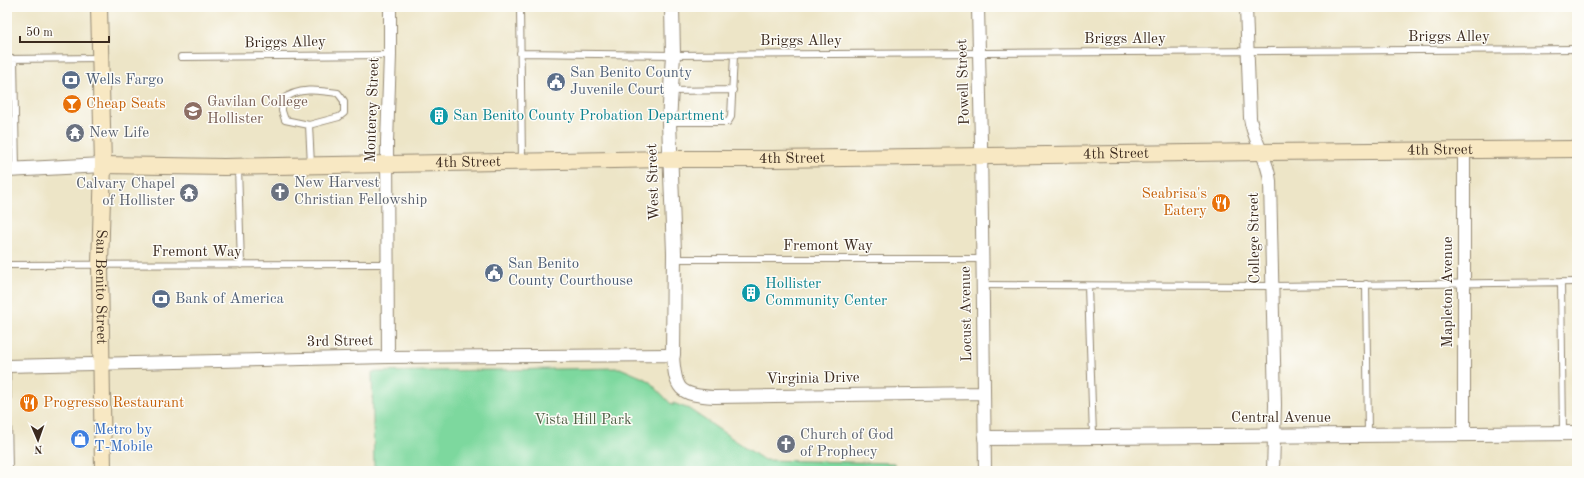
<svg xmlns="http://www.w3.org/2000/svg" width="1584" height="478" viewBox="0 0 1584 478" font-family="'Old Standard TT',serif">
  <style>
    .green { fill: #7dd89e; stroke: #5c815e }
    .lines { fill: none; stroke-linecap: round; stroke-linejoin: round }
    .service-casing { stroke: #948872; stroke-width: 8 }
    .minor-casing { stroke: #948872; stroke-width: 14 }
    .tertiary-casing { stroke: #948872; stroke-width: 16 }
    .secondary-casing { stroke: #948872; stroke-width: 18 }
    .service { stroke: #fff; stroke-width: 6 }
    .minor { stroke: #fff; stroke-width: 12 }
    .tertiary { stroke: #fff; stroke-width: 14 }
    .secondary { stroke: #f8e8c3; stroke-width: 16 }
    .labels { text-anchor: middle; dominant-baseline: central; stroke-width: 3; stroke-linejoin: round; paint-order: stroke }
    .street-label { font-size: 15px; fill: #3b2a1e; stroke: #fdfcf7 }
    .service-label { font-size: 15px; fill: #4e5e75; stroke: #fdfcf7; text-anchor: start }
    .education-label { font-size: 15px; fill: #785e54; stroke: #fdfcf7; text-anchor: start }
    .food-label { font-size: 15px; fill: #c56008; stroke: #fdfcf7; text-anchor: start }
    .culture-label { font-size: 15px; fill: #0d838f; stroke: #fdfcf7; text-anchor: start }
    .worship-label { font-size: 15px; fill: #5b616d; stroke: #fdfcf7; text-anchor: start }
    .park-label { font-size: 15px; fill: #4f5e44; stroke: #fdfcf7 }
    .shop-label { font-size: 15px; fill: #366cbe; stroke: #fdfcf7; text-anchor: start }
  </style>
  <rect width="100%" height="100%" fill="#fdfcf7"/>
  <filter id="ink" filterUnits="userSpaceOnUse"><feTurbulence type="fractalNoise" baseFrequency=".025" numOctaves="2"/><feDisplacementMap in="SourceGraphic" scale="8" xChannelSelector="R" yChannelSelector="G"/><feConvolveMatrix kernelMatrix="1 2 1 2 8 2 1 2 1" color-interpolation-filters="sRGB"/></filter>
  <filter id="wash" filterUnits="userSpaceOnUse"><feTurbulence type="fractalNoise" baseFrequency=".012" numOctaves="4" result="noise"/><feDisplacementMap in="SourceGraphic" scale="16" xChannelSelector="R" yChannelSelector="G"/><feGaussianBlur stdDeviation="0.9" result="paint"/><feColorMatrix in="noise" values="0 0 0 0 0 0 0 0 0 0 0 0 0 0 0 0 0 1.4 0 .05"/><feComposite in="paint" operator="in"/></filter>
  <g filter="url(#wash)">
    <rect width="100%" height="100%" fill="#ede5c7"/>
    <!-- green -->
    <path class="green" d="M620 368 648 380 673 406V403L689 409 764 460 895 463V471H456L439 468 374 467 372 372Z"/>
  </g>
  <g filter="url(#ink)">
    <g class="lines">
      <defs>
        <path id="service" d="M520 7 522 161
          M520 53 673 55 1577 49
          M181 57 390 55
          M7 59 99 58
          M14 59 16 170
          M671 91 733 90
          M669 122H728L731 117 734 55
          M309 125 339 117 344 113V101L338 93C318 90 298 87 282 100V111L285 120 309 125 311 165
          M238 167 241 265
          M674 259H982
          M7 265 387 264
          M1561 282 1563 433
          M1366 284 1368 434
          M983 285 1273 286 1577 282
          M1088 286 1093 436
          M7 366 9 471"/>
        <path id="minor" d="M978 7 981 142 985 471
          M1246 7 1250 118C1253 140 1268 159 1270 181L1275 405 1273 471
          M1464 151V433
          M388 357 387 142 390 55V7
          M7 366 388 357 673 355C675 390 679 395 714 397L983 393"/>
        <path id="tertiary" d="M672 7 673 55 669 122 674 253 673 355
          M7 170 103 165
          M985 438 1577 433"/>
        <g id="secondary">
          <path id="s1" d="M99 7 103 165 100 265 103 471"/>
          <path id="s2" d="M103 165 224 167 669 159H772L1261 152 1577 149"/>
        </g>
      </defs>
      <!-- service casing -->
      <use href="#service" class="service-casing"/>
      <!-- minor casing -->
      <use href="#minor" class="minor-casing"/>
      <!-- tertiary casing -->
      <use href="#tertiary" class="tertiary-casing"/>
      <!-- secondary casing -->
      <use href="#secondary" class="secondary-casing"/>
      <!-- service -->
      <use href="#service" class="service"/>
      <!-- minor -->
      <use href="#minor" class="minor"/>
      <!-- tertiary -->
      <use href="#tertiary" class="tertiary"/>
      <!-- secondary -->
      <use href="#secondary" class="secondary"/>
    </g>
  </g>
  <!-- icons -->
  <defs>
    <symbol id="bank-disc" viewBox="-11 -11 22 22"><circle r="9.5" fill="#5c6f8a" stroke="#fdfcf7"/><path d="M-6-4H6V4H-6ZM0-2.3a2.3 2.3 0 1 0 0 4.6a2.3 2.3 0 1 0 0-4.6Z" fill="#fff"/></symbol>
    <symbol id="civic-disc" viewBox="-11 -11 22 22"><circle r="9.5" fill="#5c6f8a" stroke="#fdfcf7"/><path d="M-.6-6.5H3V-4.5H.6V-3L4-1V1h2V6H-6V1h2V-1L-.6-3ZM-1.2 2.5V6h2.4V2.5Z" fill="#fff"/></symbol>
    <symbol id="bar-disc" viewBox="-11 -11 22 22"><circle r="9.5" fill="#e8710a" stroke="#fdfcf7"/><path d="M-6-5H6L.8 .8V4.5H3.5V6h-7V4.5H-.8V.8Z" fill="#fff"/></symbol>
    <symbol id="university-disc" viewBox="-11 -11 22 22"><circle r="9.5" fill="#8d6e63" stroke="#fdfcf7"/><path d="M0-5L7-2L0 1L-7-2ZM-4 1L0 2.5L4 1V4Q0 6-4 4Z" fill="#fff"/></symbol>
    <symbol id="building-disc" viewBox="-11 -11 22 22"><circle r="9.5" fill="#0f9aa8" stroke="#fdfcf7"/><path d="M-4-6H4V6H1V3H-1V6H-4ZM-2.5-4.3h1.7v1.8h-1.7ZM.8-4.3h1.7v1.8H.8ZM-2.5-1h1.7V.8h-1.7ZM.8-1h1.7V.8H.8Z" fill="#fff"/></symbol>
    <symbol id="temple-disc" viewBox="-11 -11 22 22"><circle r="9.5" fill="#6b7280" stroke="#fdfcf7"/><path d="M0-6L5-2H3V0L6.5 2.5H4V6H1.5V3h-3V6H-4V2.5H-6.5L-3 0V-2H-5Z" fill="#fff"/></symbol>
    <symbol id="church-disc" viewBox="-11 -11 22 22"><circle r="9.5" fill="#6b7280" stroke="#fdfcf7"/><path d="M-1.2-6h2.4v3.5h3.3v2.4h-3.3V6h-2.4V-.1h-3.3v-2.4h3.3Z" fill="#fff"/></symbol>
    <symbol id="restaurant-disc" viewBox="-11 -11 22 22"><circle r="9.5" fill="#e8710a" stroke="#fdfcf7"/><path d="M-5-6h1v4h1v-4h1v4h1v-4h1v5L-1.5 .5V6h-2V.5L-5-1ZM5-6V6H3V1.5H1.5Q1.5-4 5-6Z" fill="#fff"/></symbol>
    <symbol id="shop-disc" viewBox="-11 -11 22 22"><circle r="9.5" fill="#3f7fe0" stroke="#fdfcf7"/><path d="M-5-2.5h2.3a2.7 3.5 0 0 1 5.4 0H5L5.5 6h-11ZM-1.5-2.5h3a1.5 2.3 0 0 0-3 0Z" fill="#fff"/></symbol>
  </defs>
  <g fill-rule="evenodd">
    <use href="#bank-disc" x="60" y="69" width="22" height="22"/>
    <use href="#civic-disc" x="545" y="71" width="22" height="22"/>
    <use href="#bar-disc" x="61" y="93" width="22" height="22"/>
    <use href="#university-disc" x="182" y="100" width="22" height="22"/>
    <use href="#building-disc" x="428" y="105" width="22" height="22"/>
    <use href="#temple-disc" x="64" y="122" width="22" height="22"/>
    <use href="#church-disc" x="269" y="181" width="22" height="22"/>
    <use href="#temple-disc" x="178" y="182" width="22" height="22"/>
    <use href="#restaurant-disc" x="1210" y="192" width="22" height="22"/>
    <use href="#civic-disc" x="483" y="262" width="22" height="22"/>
    <use href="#building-disc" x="740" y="282" width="22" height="22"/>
    <use href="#bank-disc" x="150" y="288" width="22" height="22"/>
    <use href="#restaurant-disc" x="18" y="392" width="22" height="22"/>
    <use href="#shop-disc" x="69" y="428" width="22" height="22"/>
    <use href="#church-disc" x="775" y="433" width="22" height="22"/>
  </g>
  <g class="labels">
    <!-- street labels -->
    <g class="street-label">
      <text x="1449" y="37">Briggs Alley</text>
      <text x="1125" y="39">Briggs Alley</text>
      <text x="801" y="41">Briggs Alley</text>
      <text transform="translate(285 43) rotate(-1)">Briggs Alley</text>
      <text transform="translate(964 82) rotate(-92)">Powell Street</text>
      <text transform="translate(373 110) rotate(-88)">Monterey Street</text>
      <text stroke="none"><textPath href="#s2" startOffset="1337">4th Street</textPath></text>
      <text stroke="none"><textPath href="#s2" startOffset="1013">4th Street</textPath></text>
      <text stroke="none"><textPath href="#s2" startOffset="689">4th Street</textPath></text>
      <text stroke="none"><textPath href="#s2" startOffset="365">4th Street</textPath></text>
      <text transform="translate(654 182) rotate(-92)">West Street</text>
      <text transform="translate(1255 238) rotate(-91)">College Street</text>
      <text x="828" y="246">Fremont Way</text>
      <text x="197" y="252">Fremont Way</text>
      <text stroke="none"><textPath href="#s1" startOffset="280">San Benito Street</textPath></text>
      <text transform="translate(1448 292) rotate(-90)">Mapleton Avenue</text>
      <text transform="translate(967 314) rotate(-91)">Locust Avenue</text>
      <text transform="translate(340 342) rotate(-1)">3rd Street</text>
      <text transform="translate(813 379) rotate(-1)">Virginia Drive</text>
      <text x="1281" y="418">Central Avenue</text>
    </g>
    <!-- service labels -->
    <g class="service-label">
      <text x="570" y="73">San Benito County<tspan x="570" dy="17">Juvenile Court</tspan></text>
      <text x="85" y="80">Wells Fargo</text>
      <text x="508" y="264">San Benito<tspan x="508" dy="17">County Courthouse</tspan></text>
      <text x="175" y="299">Bank of America</text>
    </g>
    <!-- education labels -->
    <g class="education-label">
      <text x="207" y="102">Gavilan College<tspan x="207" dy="17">Hollister</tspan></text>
    </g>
    <!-- food labels -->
    <g class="food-label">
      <text x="86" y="104">Cheap Seats</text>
      <text x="1207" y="194" text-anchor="end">Seabrisa's<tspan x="1207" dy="17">Eatery</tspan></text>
      <text x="43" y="403">Progresso Restaurant</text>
    </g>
    <!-- culture labels -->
    <g class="culture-label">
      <text x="453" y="116">San Benito County Probation Department</text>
      <text x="765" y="284">Hollister<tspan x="765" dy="17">Community Center</tspan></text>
    </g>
    <!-- worship labels -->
    <g class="worship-label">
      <text x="89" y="133">New Life</text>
      <text x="294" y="183">New Harvest<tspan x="294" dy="17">Christian Fellowship</tspan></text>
      <text x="175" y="184" text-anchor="end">Calvary Chapel<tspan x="175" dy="17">of Hollister</tspan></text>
      <text x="800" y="435">Church of God<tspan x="800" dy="17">of Prophecy</tspan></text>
    </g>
    <!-- park labels -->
    <g class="park-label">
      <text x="583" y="420">Vista Hill Park</text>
    </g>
    <!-- shop labels -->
    <g class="shop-label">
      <text x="94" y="430">Metro by<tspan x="94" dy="17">T-Mobile</tspan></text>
    </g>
  </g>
  <!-- margin -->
  <rect width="1584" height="478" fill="none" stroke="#fdfcf7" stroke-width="24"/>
  <!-- north arrow -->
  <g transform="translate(38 440) rotate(178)" stroke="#fdfcf7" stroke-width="3" paint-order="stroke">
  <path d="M0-3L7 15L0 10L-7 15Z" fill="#3b2a1e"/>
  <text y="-6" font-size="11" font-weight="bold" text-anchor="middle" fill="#3b2a1e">N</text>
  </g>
  <!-- scale -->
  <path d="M20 36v6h89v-6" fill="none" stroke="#3b2a1e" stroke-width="2"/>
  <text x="26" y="36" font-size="12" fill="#3b2a1e" stroke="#fdfcf7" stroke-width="3" paint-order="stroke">50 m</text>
</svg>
